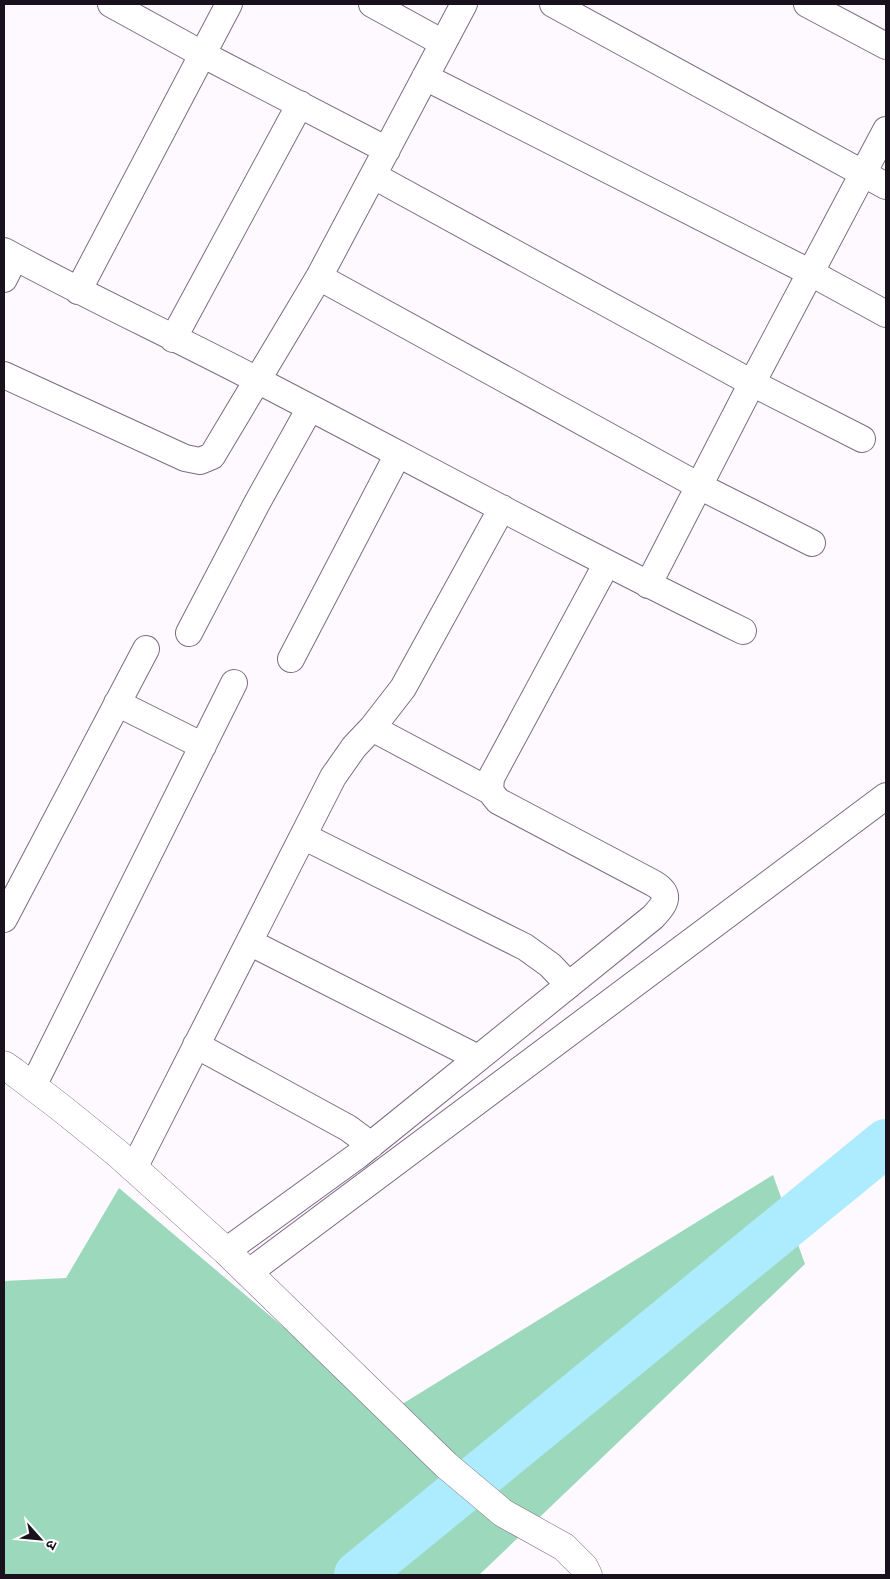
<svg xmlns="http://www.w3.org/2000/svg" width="890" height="1579" viewBox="0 0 890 1579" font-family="'Noto Serif','Noto Sans Devanagari',serif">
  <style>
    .green { fill: #9cd8bb }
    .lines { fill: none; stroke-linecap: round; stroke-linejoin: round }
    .river { stroke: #acecfe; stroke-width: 48 }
    .street-casing { stroke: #7e6b84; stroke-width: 28 }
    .secondary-casing { stroke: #7e6b84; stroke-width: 29 }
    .street { stroke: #fff; stroke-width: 26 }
    .secondary { stroke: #fff; stroke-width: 28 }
  </style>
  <rect width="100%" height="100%" fill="#fdf9ff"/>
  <!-- green -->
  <path class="green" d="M773 1175 805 1264 479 1575H4V1281L66 1278 119 1188 386 1414Z"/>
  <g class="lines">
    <!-- river -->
    <path class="river" d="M358 1575 886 1143"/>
    <defs>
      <path id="street" d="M111 4 202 54 387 150
        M372 4 443 43
        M553 4 886 186
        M807 4 886 46
        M425 77 811 273 886 314
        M374 176 752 383 862 439
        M4 251C88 297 175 337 261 382 421 465 580 552 743 631
        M319 277 699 486 812 543
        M4 279 15 257
        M78 291 229 4
        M173 339 300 104
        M4 375 185 458 200 461 212 456 319 277 464 4
        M648 585 752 383 886 130
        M189 633 257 503 310 408
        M291 659 398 454
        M117 703 203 746
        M490 791 491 778 607 563
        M303 836 525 947 550 965 569 985
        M4 919 146 649
        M249 942 478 1058
        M196 1045 348 1128 371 1145
        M33 1086 234 683
        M134 1168 333 777 354 747 372 728 403 688 502 508
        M226 1251 357 1156 653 917C666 903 672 894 653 883L498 801 490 791 372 728
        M248 1273 886 796"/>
      <path id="secondary" d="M4 1065 14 1072 60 1107 117 1153 226 1251 446 1465 503 1513 564 1547 584 1567 588 1575"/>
    </defs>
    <!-- street casing -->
    <use href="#street" class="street-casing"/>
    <!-- secondary casing -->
    <use href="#secondary" class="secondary-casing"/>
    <!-- street -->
    <use href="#street" class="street"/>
    <!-- secondary -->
    <use href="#secondary" class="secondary"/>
  </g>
  <!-- border -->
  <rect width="890" height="1579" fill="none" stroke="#19111b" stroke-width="10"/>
  <!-- north arrow -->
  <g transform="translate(40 1539) rotate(117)" stroke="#ffffff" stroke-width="4" paint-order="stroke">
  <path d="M0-4L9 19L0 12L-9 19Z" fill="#19111b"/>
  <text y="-8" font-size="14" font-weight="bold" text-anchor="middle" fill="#19111b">उ</text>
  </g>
</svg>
